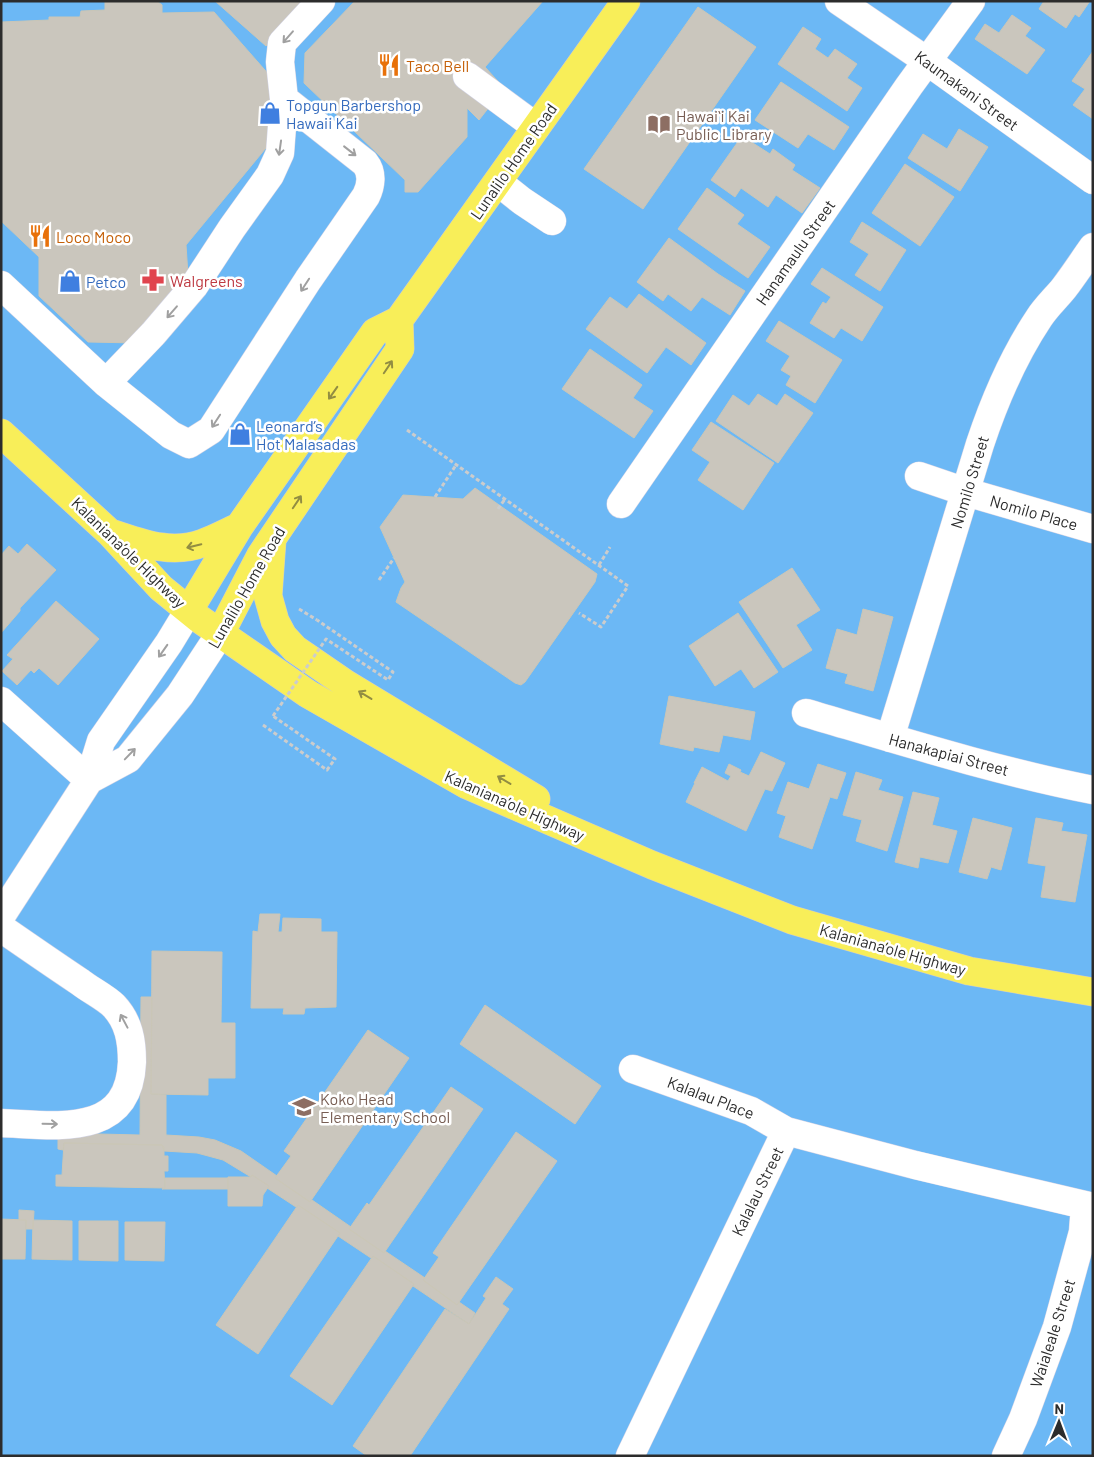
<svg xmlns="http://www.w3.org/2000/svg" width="1094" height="1457" viewBox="0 0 1094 1457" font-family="Barlow,sans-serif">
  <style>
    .water { fill: #6cb8f5 }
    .building { fill: #cac6bd; stroke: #cac6b7 }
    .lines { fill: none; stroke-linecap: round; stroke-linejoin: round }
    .minor-casing { stroke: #d2d3e5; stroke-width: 29 }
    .major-casing { stroke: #ccc; stroke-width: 29 }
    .path { stroke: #ccc; stroke-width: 3; stroke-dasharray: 4 2.5; stroke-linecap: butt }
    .minor { stroke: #fff; stroke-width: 28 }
    .major { stroke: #f8ee59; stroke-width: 28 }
    .path-bridge { stroke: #ccc; stroke-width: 3; stroke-dasharray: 4 2.5; stroke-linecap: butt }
    .oneway { stroke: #a0a0a0 }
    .oneway2 { stroke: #928d42 }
    .labels { text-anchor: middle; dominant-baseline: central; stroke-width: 5; stroke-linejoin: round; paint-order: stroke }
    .food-label { font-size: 16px; fill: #c56008; stroke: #fff; text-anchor: start }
    .street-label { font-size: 16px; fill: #2c2c2c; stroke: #fff }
    .shop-label { font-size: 16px; fill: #366cbe; stroke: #fff; text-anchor: start }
    .education-label { font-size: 16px; fill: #785e54; stroke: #fff; text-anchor: start }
    .health-label { font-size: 16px; fill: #be3a42; stroke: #fff; text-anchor: start }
  </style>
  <rect width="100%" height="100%" fill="#eeeadd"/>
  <!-- water -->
  <path class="water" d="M1 1H1093V1456H1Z"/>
  <!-- building -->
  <path class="building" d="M105 1H157L162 5V13L214 12 271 77 275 137 186 245 189 290 136 343 88 342 39 296V257L1 221V22L49 20V17H80L81 11 105 10Z
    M215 1H305L266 46Z
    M355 1H543L485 67 504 88 479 120 467 108V137L418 192H405V180L304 83 305 53Z
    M1044 1H1090L1079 17 1075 14 1066 28 1039 9Z
    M698 7 756 47 643 209 584 169Z
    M1012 15 1031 28 1025 36 1045 50 1027 74 975 39 985 24 999 33Z
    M803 27 821 39 815 49 828 58 835 49 857 64 847 78 862 88 847 111 778 64Z
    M1093 51V119L1073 105 1085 89 1072 81Z
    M781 82 849 127 834 150 808 134 798 148 755 120Z
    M959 129 988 147 960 191 908 158 923 134 947 149Z
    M742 136 770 154 773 149 795 165 792 170 820 188 802 213 776 195 768 207 741 188 735 197 711 180Z
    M905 164 954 197 920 246 872 213Z
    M707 188 744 215 737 224 770 247 748 278 678 229Z
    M862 222 906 250 880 291 855 275 869 254 850 242Z
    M669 238 718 274 745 291 730 315 702 297 691 311 668 294 663 301 637 282Z
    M822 268 883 307 862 341 841 328 834 338 810 323 823 302 826 304 831 297 811 284Z
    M639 294 706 343 691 365 666 347 647 373 586 329 610 297 627 309Z
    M779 321 842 360 815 403 786 385 791 376 781 370 790 356 766 341Z
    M590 349 642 385 633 398 653 411 634 438 562 389Z
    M758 394 777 406 785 394 813 413 778 463 716 421 733 395 749 406Z
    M711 422 774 463 743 510 698 480 710 462 692 450Z
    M475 488 597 574 595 582 525 682 521 685 515 683 396 602 401 588 405 582 380 527 403 495 463 499Z
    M27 544 56 570 20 608V611L1 633V555L9 546 18 554Z
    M792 568 820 610 796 625 812 650 783 668 739 602Z
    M56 601 99 639 58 685 39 668 34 673 31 670 17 685 2 671 13 659 7 655Z
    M863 609 893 617 873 691 845 683 848 674 826 668 837 629 857 635Z
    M738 613 778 672 754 688 741 669 715 686 689 646Z
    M669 696 755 712 750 740 723 735 719 752 694 747 693 751 660 744Z
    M761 752 785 763 772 791 765 789 746 831 686 802 695 783H694L702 767 728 781 731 776 725 773 729 764 741 770 740 772 749 776Z
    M818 764 846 773 837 799 830 797 812 849 779 837 786 816 777 813 788 782 809 789Z
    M856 772 882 780 878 790 903 797 887 851 856 841 862 820 843 815Z
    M913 792 939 798 932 825 957 831 948 863 920 857 918 868 895 862Z
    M973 818 1012 828 1001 870 991 867 987 879 959 872Z
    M1036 818 1063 823 1061 831 1087 835 1075 902 1041 897 1046 866 1028 863Z
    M260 914H280L278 932H282L283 918 321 919V932H337L336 1007 305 1008 304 1014H283L284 1008H251L253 931 258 932Z
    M152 951 222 952 221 1023H235V1078H208V1095L151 1094Z
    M141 997H152L151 1094 166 1095V1135L199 1137 215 1140 241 1151 277 1176 275 1178 310 1202 312 1200 351 1227 349 1229 384 1253 385 1251 425 1278 423 1280 457 1305 459 1302 475 1313 469 1324 413 1286 414 1284 373 1256 371 1258 338 1236 340 1233 298 1205 296 1207 267 1188 269 1186 252 1175 251 1177 223 1160 197 1153 164 1151 162 1145 64 1143 63 1150 58 1149V1133L140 1135Z
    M485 1005 601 1086 575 1124 460 1044Z
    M368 1030 409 1058 310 1202 275 1178 291 1156 284 1151Z
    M451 1087 483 1109 384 1253 349 1229 367 1203 369 1205Z
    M516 1132 557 1161 457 1305 423 1280 439 1257 433 1253Z
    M64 1143 162 1145 164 1147V1156H168V1171H164L165 1188 56 1186V1175H62Z
    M252 1175 269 1186 263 1195 262 1206H228V1177H251Z
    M165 1178H228V1189H162L165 1188Z
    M298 1205 340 1233 258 1354 216 1325Z
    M19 1210 34 1211 33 1229H26V1220H19Z
    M1 1219 26 1220 25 1259H1Z
    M33 1220 72 1221V1260L32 1259Z
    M79 1221H118V1261L79 1260Z
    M125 1222H165L164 1261 125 1260Z
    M373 1256 414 1284 332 1405 290 1376Z
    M496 1277 513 1289 502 1304 509 1309 410 1456H367L353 1446 445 1309 469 1324 486 1298 483 1296Z"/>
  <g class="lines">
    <defs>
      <path id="minor" d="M839 1 927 61 1093 180
        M467 76 536 127
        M498 182 522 201 552 221
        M1 285 106 383 171 435 189 444 211 430 308 280 366 196C371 186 373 173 365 163L284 99
        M106 383 153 334 194 286 232 228 270 175 280 153 284 99 280 62 282 43 321 1
        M919 476 966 492 1093 529
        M621 504 909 86 971 1
        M1 701 89 780
        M806 713C901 741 996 771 1093 790
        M890 738 980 444C995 399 1013 357 1039 318 1046 307 1056 298 1064 288 1074 275 1083 261 1093 247
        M89 780 128 759 180 695 220 634
        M1 916 89 780 101 741 169 643 189 610
        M1 928C27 946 53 964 80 982 90 990 105 997 114 1006 129 1022 132 1041 132 1062 129 1139 55 1125 1 1123
        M633 1069 751 1111 786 1131 915 1165 1093 1207
        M630 1456 786 1131
        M1006 1456 1023 1419 1057 1327 1083 1232 1085 1205"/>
      <path id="major" d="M1 433 110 533 161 588 198 618 308 694 467 785 652 865 792 920 969 971 1093 992
        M111 533C142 543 171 555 203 543 215 539 227 532 239 527
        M272 540 268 596 275 621 283 636 295 649 346 684 536 799
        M189 610 239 527 375 332 399 320 626 1
        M220 634 261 555 400 349 399 320"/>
    </defs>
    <!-- minor casing -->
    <use href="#minor" class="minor-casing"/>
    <!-- major casing -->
    <use href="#major" class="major-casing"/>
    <!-- path -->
    <path class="path" d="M407 430 628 586 601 627 579 613
      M435 497 456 465
      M498 509 505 499
      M599 565 610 547
      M379 580 394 558
      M299 609 317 620
      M263 725 327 770 335 759 273 716"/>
    <!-- minor -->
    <use href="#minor" class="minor"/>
    <!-- major -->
    <use href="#major" class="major"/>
    <!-- path-bridge -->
    <path class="path-bridge" d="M273 716 326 639 388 680 393 672 317 620"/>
  </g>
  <!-- one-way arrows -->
  <defs><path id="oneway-shaft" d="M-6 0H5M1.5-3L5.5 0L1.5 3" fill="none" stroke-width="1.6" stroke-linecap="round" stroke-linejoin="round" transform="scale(1.25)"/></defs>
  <g class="oneway">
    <use href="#oneway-shaft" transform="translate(288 37) rotate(131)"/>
    <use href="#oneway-shaft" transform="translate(280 148) rotate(98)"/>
    <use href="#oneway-shaft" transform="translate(350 151) rotate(38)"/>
    <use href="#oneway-shaft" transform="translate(305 285) rotate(123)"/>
    <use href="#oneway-shaft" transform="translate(172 312) rotate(131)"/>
    <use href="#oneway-shaft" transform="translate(216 421) rotate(123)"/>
    <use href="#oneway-shaft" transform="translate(163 651) rotate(125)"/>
    <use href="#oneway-shaft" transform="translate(130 754) rotate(-46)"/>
    <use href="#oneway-shaft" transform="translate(124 1021) rotate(-118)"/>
    <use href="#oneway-shaft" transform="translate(50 1124) rotate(1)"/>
  </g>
  <g class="oneway2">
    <use href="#oneway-shaft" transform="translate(388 367) rotate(-56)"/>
    <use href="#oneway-shaft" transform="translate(333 393) rotate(125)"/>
    <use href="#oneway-shaft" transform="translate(297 502) rotate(-56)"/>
    <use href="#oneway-shaft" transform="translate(194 546) rotate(167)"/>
    <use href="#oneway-shaft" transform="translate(365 695) rotate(-149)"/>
    <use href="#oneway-shaft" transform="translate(504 780) rotate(-149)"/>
  </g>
  <!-- icons -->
  <defs>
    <symbol id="restaurant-bare" viewBox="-9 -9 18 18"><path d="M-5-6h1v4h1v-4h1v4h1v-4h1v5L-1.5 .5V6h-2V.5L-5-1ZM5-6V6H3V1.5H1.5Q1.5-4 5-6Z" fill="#e8710a" stroke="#fff" stroke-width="2.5" paint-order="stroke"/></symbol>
    <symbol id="shop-bare" viewBox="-9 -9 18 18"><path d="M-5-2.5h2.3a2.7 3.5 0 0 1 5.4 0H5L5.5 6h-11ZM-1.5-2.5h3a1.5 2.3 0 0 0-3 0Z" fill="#3f7fe0" stroke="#fff" stroke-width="2.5" paint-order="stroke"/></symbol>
    <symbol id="library-bare" viewBox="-9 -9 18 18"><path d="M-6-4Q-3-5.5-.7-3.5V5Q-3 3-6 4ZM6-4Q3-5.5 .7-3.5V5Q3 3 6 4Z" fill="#8d6e63" stroke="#fff" stroke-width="2.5" paint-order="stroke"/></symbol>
    <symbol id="pharmacy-bare" viewBox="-9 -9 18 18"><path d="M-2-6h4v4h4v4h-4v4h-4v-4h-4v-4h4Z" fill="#e0444e" stroke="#fff" stroke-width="2.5" paint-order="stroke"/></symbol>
    <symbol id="school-bare" viewBox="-9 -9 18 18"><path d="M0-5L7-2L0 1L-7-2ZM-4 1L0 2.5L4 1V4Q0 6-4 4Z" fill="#8d6e63" stroke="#fff" stroke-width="2.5" paint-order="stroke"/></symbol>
  </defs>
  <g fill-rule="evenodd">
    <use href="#restaurant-bare" x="373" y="49" width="32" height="32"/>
    <use href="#shop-bare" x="254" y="97" width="32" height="32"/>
    <use href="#library-bare" x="643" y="108" width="32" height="32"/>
    <use href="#restaurant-bare" x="24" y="220" width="32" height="32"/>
    <use href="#pharmacy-bare" x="137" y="264" width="32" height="32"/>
    <use href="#shop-bare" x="54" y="265" width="32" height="32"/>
    <use href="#shop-bare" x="224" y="418" width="32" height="32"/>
    <use href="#school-bare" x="288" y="1091" width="32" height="32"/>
  </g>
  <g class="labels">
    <!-- food labels -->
    <g class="food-label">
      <text x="406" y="65">Taco Bell</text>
      <text x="56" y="236">Loco Moco</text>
    </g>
    <!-- street labels -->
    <g class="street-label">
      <text transform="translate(967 90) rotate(36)">Kaumakani Street</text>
      <text transform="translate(513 161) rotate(-55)">Lunalilo Home Road</text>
      <text transform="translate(795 252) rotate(-55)">Hanamaulu Street</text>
      <text transform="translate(969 482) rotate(-73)">Nomilo Street</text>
      <text transform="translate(1034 512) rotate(16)">Nomilo Place</text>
      <text transform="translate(129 552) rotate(44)">Kalaniana’ole Highway</text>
      <text transform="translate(246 587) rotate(-60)">Lunalilo Home Road</text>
      <text transform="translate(949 754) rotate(15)">Hanakapiai Street</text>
      <text transform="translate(515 805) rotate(24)">Kalaniana’ole Highway</text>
      <text transform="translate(893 949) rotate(16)">Kalaniana’ole Highway</text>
      <text transform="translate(711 1097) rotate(21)">Kalalau Place</text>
      <text transform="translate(757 1191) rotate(-64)">Kalalau Street</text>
      <text transform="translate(1052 1333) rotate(-72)">Waialeale Street</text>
    </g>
    <!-- shop labels -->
    <g class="shop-label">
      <text x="286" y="104">Topgun Barbershop<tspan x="286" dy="18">Hawaii Kai</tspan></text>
      <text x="86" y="281">Petco</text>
      <text x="256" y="425">Leonard’s<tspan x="256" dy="18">Hot Malasadas</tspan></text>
    </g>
    <!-- education labels -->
    <g class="education-label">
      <text x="676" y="115">Hawaiʻi Kai<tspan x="676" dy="18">Public Library</tspan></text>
      <text x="320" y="1098">Koko Head<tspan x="320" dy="18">Elementary School</tspan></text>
    </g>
    <!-- health labels -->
    <g class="health-label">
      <text x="170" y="280">Walgreens</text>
    </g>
  </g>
  <!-- border -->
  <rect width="1094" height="1457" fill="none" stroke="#2c2c2c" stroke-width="5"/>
  <!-- north arrow -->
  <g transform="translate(1059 1422) rotate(1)" stroke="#ffffff" stroke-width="4" paint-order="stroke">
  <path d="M0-4L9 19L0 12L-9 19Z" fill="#2c2c2c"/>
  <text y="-8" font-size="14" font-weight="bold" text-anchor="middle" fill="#2c2c2c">N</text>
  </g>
</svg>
